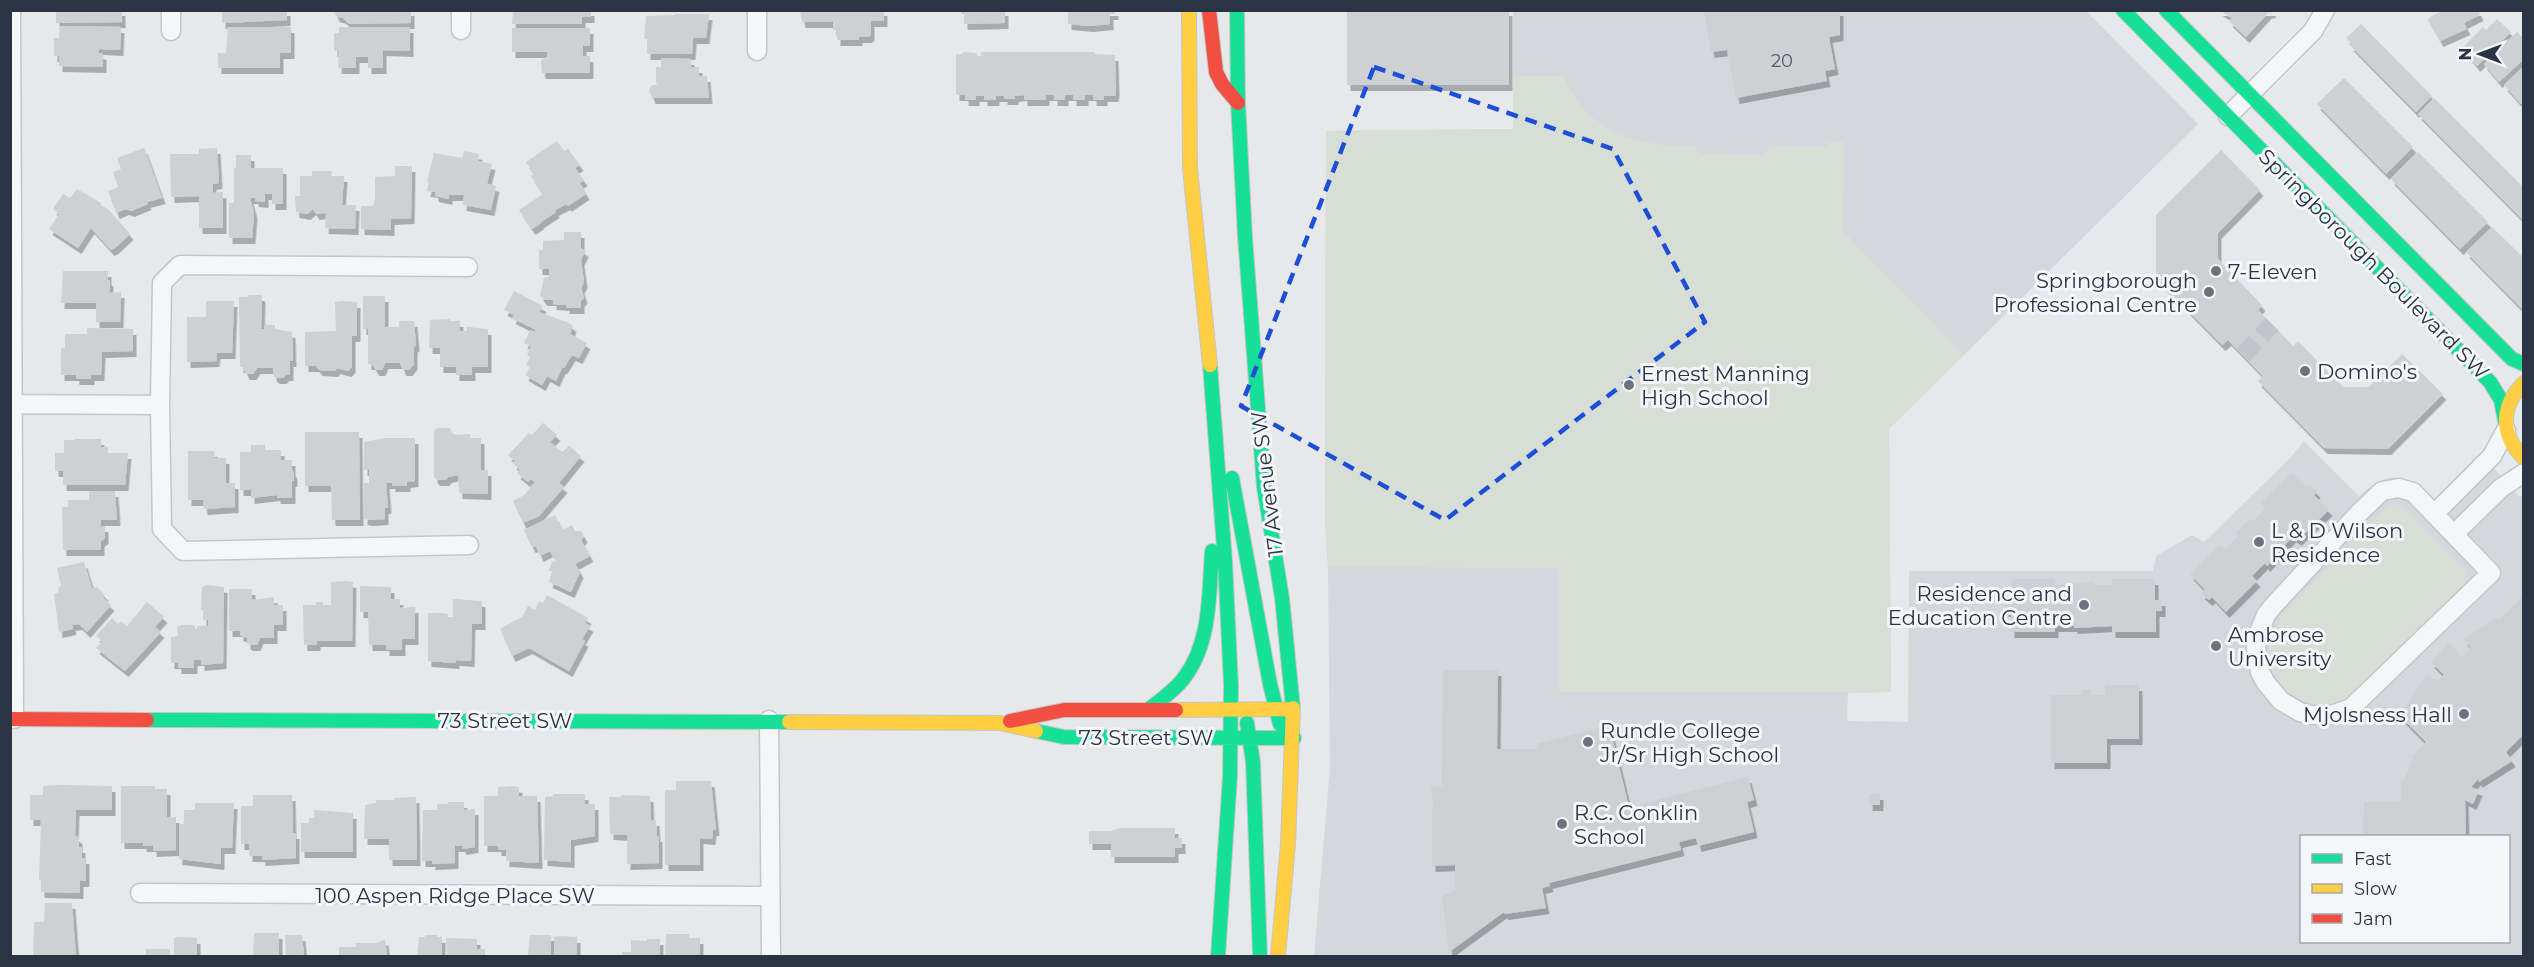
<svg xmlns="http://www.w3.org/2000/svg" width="2534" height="967" viewBox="0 0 2534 967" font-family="Montserrat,sans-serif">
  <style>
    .built { fill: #d4d7dd; fill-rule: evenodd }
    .green { fill: #d6ded6 }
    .building { fill: #ced0d3; filter: url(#shadow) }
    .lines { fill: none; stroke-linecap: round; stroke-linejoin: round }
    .street-tunnel { stroke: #c1c4c9; stroke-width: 18; stroke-dasharray: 18 9; stroke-linecap: butt }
    .street-casing { stroke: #c4c6c8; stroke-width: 21 }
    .fast-casing { stroke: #c4c6c8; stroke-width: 16 }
    .slow-casing { stroke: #c4c6c8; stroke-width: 16 }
    .jam-casing { stroke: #c4c6c8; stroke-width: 16 }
    .street { stroke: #f5f6f7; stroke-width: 18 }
    .fast { stroke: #16e098; stroke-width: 14 }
    .slow { stroke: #ffcf43; stroke-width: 14 }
    .jam { stroke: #f24e42; stroke-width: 14 }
    .marked { fill: none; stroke: #1d4ed8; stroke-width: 4.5; stroke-dasharray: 12 8; stroke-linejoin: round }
    .poi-dot { fill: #6c737f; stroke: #f4f6f9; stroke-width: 2 }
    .labels { text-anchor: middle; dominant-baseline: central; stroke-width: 6; stroke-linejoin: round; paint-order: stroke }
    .number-label { font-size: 18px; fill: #545c69 }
    .street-label { font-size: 21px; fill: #2b3445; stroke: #f4f6f9 }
    .poi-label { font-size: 21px; fill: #2b3445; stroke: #f4f6f9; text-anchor: start }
  </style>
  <defs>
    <filter id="shadow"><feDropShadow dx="3.5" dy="6" stdDeviation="0" flood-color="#0004"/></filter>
  </defs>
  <rect width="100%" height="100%" fill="#e6e8ea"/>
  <!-- built -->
  <path class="built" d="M1513 11H2086L2198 124 1889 429 1891 692 1848 693 1847 721 1908 722 1909 571H2153L2156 556 2192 535 2204 542 2290 458 2304 441 2359 496 2375 483 2391 477 2410 482 2433 502 2480 453 2519 496H2523V956H1314L1330 768 1328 566 1325 519 1326 131 1513 129ZM2302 836H2508V942H2302Z"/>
  <!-- green -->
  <path class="green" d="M1513 76H1563C1590 133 1634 146 1693 146L1701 154 1764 155 1771 146 1827 147V142H1844L1843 231 1964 355 1889 429 1891 692H1559V569L1328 566 1325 519 1326 131 1513 129Z
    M2395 504 2403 507 2464 569 2466 574 2465 585 2360 690C2350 697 2339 704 2326 705 2294 707 2266 677 2269 645 2270 632 2277 622 2285 612L2387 506Z"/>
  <!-- building -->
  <path class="building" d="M56 10H122V22L56 23Z
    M222 10H287V20L222 23Z
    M334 10H411V23L349 24 343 18 336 16Z
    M513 10H591V17H582V24H512Z
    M800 10H884V21H871V35L868 37H859V40H837V30H833V22H802Z
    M961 10H1005V23L964 24V14H961Z
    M1068 10H1115V14H1110V24L1090 26 1068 24Z
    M1347 10H1509V85H1347Z
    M1704 10H1840V35L1829 37 1835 69 1825 71 1827 81 1736 98 1727 50 1711 52Z
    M2219 10H2273L2271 13 2269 12 2246 37 2229 21 2232 18Z
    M2444 10H2478L2480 15 2464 23 2467 29 2440 41 2428 20 2430 17Z
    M675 14H709L706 38H693L692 54H647V39H644L646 16 675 15Z
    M2497 19 2511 32 2477 66 2462 48 2483 27 2486 30Z
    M2361 24 2432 96 2416 112 2350 45 2352 44 2346 38Z
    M60 26 121 27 120 50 99 49V53L103 54V67L59 66V56H54V38H59Z
    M228 27H291V53H280V68H218V53H226Z
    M339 27H410V51L383 50V68H368V57H356V68H338L339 51H334V33H339Z
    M512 28H590V46H583V56H590V73H542L541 60 547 57V52H512Z
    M2517 32 2524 39V52L2521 54 2524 59 2499 82 2484 64Z
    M964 52 977 53V56H981V52H1095V54L1115 55 1116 90 1115 96H1104V100H1093V95H1085V100H1073V95H1065V100H1054V95H1046V100H1024V95L1015 96V99H1004V96H996V100H984V96H976V100H965V95H956V54H962Z
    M661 58 691 59V67H699V76H707L709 98H652L649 90 652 85H658L656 83V67H661Z
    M2524 66V101L2521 104 2504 85Z
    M2344 78 2413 147 2386 174 2317 104Z
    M2434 98 2524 188V221L2418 114Z
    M557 141 564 151 568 149 580 165 575 168 584 180 580 183 586 194 568 206 567 204 555 210 556 212 541 222 539 221 541 223 532 229 519 210 543 194 531 176 534 174 526 162Z
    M144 148 162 198 147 202 148 204 131 211 126 209 116 213 108 191 118 187 113 172 121 169 117 158Z
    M217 148 219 183 213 184V193L223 192V228H199V196L171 197 170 154H199V149Z
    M2221 150 2260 190 2218 233V259L2262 305 2258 310 2293 346 2298 341 2343 387H2369L2402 354 2443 394 2388 449 2324 448 2258 381 2263 376 2228 340 2222 345 2156 278V215Z
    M464 151 479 154 478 161 492 164 487 184 496 186 491 210 463 205 464 195H449V199L435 196V192L427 191 429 182H427L434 153 462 158Z
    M2418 152 2488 222 2460 249 2391 179Z
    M236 155H251V168H283V204H272V194H265V202L255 201V198H250L254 213 252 238H229V203H234V168H236Z
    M395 166H412L411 218 391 219V230L361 229V206H373L375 199V177L395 176Z
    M312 171H332L331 176H344L342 205H356L355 229 325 228 326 213 316 214 313 209 307 214 296 212 295 196H300V176H312Z
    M77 189 101 203V205L109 210 130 234 115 248 111 250 91 228 78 248 49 229 59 214 53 209 63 194 70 198Z
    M2492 227 2524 258V311L2466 252Z
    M564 232H581V248L585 251 581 260 584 282 581 288 584 298 581 301V308H566V305L553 304V300H544L540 295 544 278 549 277V269H539V250H543V241L564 240Z
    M63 271H108V280H110V291L108 293 121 292 120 322H96V303H61Z
    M514 291 543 306 539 312 569 323 573 326 570 334 587 343 579 358 572 355 564 368H562L556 381 547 376 542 385 525 375 530 367 526 365 530 357 527 355 531 346 524 343 530 330 535 332 536 330 512 318 514 315 504 310Z
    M248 295H261L262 297 261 329H264V325H275V329L292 332 293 361H290V375H286L283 378H276L273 375V368H257L253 374H246L243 367H240L239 297H248Z
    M363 296H385V327H399V321H414L416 345 414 347V364L409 370H403L400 363H385L382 370H376L372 364H368V329H363Z
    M206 301H234L232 353H217L216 361 187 362V317H206Z
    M341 301 357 302V336H352V367L348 371 337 368 335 371 319 370 316 366H305V332L336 331 335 302Z
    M450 319V321H460V331H467V327L488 329V367H472V375H456V367H440V348H429L430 320Z
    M87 328 133 329V351L102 352 101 375H91V379H76V375H61V348H65V334H87Z
    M543 423 557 435 550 442 562 452 569 446 581 456 559 483 564 487 539 516 523 523 513 501 524 495 535 482 531 479 528 482 517 473 520 470 513 463 515 461 508 455 529 433 532 435Z
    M437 428H450L453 435 470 434V438H481V470H488V494L459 493 458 475 448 477 446 480H437L434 477V431Z
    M305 432H359L360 520H332L331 486H305Z
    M385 438H415V481L407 482V486H392V483H386L388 508H385V519L369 520 364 519V483H369V470H364V442Z
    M75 439H101V447H108V453H128L125 485H63V471H55V453H64V440H75Z
    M251 445H265V450H281V460H292V470L294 473V481H292V498H277V495L251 498V490H240V452H251Z
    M188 451H214L215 458H226V483H235V507L204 509 203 500H188Z
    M2292 473 2306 487 2309 484 2317 492 2314 495 2329 510 2298 540 2293 536 2267 566 2265 563 2252 576 2257 581 2226 612 2212 597 2209 600 2201 593 2205 590 2190 574 2220 545 2225 549 2238 536 2235 533 2243 526 2250 519 2253 521 2266 508 2261 503Z
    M89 491H115L117 520H101V526H105V538L101 541V550H63L62 507H68V500H89Z
    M555 515 562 530 572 525 575 531H581L584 537 581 540 590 556 575 564 580 572 571 592 549 582 552 571H549L552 561 556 562 550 551 540 556 536 546 532 547 524 530Z
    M84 562 92 589 97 587 105 595 103 598 111 605 87 632 79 624 72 625 73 629 59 632 54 594 59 592 58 588 61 586 57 568Z
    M2012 579H2055V585L2094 582V585H2112V579H2155V600H2162V611H2156V632H2112V626L2074 628V626H2055V632H2011V611H2005V600H2012Z
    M347 581 353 582 352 641H317V645H304L303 605H316V602H323V605H331V582Z
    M207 585 224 587 223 663 201 665V660H194V668H178V663H171V637L178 636 177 627 181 625H192L195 626V629H197V626H208V620H203V610H201L202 587Z
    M360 586 391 587V599H400V608L415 607V639H402V650H386V645H369L368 612H360Z
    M229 589H252V600L274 597V605H283V625H274V638H260L257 645H249L247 643V638L240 635V631H229Z
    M547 595 588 618 585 623 590 626 582 639 585 641 569 671 529 648 512 656 500 629 522 617 528 606 535 610 539 601 543 603Z
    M2524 595V734L2506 752 2512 761 2479 782 2478 779 2471 787 2479 790 2473 804 2465 800 2466 836H2363L2364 802H2401V780H2404L2413 759 2411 757 2426 742 2402 718 2409 711 2405 708 2426 675 2437 681 2444 675 2431 662 2449 643 2462 657 2471 648 2464 639 2496 618 2499 620Z
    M453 599 482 601V624H472L471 661 456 660V663L428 661V613H443L448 614V617H453Z
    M147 602 164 617 155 627 161 632 125 671 96 648 102 641 96 636 112 618 118 624 121 621 127 626Z
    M1443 670H1498L1497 749H1538L1537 744 1609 725 1629 807 1748 777 1754 800 1747 802 1754 832 1698 846 1696 838 1679 842 1681 850 1549 883 1550 886 1542 888 1546 908 1505 914 1504 912 1449 952 1442 896 1455 891V865L1432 866V809L1434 810 1431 787 1442 786Z
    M2105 685H2139V739H2107V763H2051V695H2082V690H2091V695H2105Z
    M676 781H711L716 830H713L712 839 700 838V865H665V790H676Z
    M59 785 112 786V810H76L75 835 79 838V847H82V858H86V881H80V893L41 892V880H39L41 820H30V795H43V786Z
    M121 786H155V789H167V817H176V850L153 851V846H143V843H121Z
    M513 786 519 787V796H537L539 863 506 861V850H498V846H484V796H498V787Z
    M553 794H585V804H595V836L571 840V862L544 860 545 797 553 796Z
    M1869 794H1880V805H1869Z
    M253 795H292L293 833H296V858L262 860V856H249V844H241V806H253Z
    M621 795 650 796 651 820H656L657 836H659V863L627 864V835L610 834 609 797H621Z
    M416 797 417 860H389V839H364L365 805 376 803V800H394V798Z
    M448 802H464V810L475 809V847L463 849 462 846H455V863L432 864V861H422L423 810H437V804H448Z
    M195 803H234L232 848H221V864L179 859V824H184V810H195Z
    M314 810 353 813V852H301V823H309V818H314Z
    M1119 828H1175V838H1182V848H1175V857H1111V844H1089V831H1111Z
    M45 903H72L76 956H33L34 922H44Z
    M254 933H279V956H253Z
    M666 934H689V938H700V956H665Z
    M285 935H302L304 956H286Z
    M425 935H437V937H442V956H417L419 937H425Z
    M530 935H551V956H528Z
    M560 936 577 937V956H555L554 937Z
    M180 937 197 938V956H174V938Z
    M446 938 477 939V949H485V956H447Z
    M385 939 387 956H339V947H356V943H377Z
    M647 939H660V956H622V952H631V940L647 941Z
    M146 949H170V956H146Z"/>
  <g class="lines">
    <!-- street-tunnel -->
    <path class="street-tunnel" d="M2243 355 2272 324"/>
    <defs>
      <path id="street" d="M11 10 14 719
        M757 10V51
        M461 30V10
        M171 31V10
        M2228 116 2313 31 2325 10
        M468 267 180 265 162 283 160 405 162 529 183 551 469 545
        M10 404 160 405
        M2399 488 2413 492 2491 573 2351 708 2332 715H2311L2300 712 2281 701 2266 683 2260 672 2256 648 2257 637 2266 615 2273 606 2359 513 2382 491Z
        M2434 514 2492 456 2506 430
        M2454 534 2501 488 2524 473
        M769 720 771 956
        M140 893 770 896"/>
      <path id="fast" d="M1237 10 1238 103 1245 237 1264 487 1282 598 1293 708
        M2123 10 2490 382 2501 400 2505 421
        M2166 10 2512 359 2524 364
        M1210 365 1225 561 1231 685 1230 776 1218 956
        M1232 478 1270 684 1280 724 1288 733
        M1149 709C1161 700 1175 690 1184 678 1211 643 1209 593 1212 551
        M147 720 789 722
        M1247 723 1253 762 1260 956
        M1036 731 1064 737 1294 738"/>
      <path id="slow" d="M1189 10 1190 168 1210 365
        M2524 383C2500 406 2500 435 2524 458
        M1176 710 1293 709
        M789 722 1000 723 1036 731
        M1278 956 1288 844 1293 708"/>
      <path id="jam" d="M1209 10 1216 72 1222 84 1238 103
        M10 719 147 720
        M1010 721 1064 710H1176"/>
    </defs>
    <!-- street casing -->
    <use href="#street" class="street-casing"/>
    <!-- fast casing -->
    <use href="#fast" class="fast-casing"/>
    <!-- slow casing -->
    <use href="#slow" class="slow-casing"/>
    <!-- jam casing -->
    <use href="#jam" class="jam-casing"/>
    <!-- street -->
    <use href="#street" class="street"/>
    <!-- fast -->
    <use href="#fast" class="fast"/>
    <!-- slow -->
    <use href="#slow" class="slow"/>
    <!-- jam -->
    <use href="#jam" class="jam"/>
  </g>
  <!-- marked area -->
  <path class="marked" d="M1374 67 1613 149 1705 322 1445 520 1241 406Z"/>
  <!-- markers -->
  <g class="poi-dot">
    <circle cx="2216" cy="271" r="6"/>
    <circle cx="2209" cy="292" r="6"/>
    <circle cx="2305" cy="371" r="6"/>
    <circle cx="1629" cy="385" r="6"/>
    <circle cx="2259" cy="542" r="6"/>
    <circle cx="2084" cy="605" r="6"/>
    <circle cx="2216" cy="646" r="6"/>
    <circle cx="2464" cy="714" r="6"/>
    <circle cx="1588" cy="742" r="6"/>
    <circle cx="1562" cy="824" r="6"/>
  </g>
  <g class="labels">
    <!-- number labels -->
    <g class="number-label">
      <text x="1782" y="61">20</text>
    </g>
    <!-- street labels -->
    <g class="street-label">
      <text transform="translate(2374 264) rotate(45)">Springborough Boulevard SW</text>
      <text transform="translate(1267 484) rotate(-97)">17 Avenue SW</text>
      <text x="505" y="720">73 Street SW</text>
      <text x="1146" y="737">73 Street SW</text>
      <text x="455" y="895">100 Aspen Ridge Place SW</text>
    </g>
    <!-- poi labels -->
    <g class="poi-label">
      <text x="2228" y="271">7-Eleven</text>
      <text x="2197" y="280" text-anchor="end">Springborough<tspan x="2197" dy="24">Professional Centre</tspan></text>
      <text x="2317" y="371">Domino's</text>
      <text x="1641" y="373">Ernest Manning<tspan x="1641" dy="24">High School</tspan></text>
      <text x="2271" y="530">L &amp; D Wilson<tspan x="2271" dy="24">Residence</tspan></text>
      <text x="2072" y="593" text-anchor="end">Residence and<tspan x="2072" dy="24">Education Centre</tspan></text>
      <text x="2228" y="634">Ambrose<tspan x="2228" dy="24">University</tspan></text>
      <text x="2452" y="714" text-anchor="end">Mjolsness Hall</text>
      <text x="1600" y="730">Rundle College<tspan x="1600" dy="24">Jr/Sr High School</tspan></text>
      <text x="1574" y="812">R.C. Conklin<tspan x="1574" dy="24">School</tspan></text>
    </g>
  </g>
  <!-- border -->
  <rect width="2534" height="967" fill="none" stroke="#2b3445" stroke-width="24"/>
  <!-- legend -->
  <rect x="2300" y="835" width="210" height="108" fill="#f4f6f9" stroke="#a4a8b1" stroke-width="1.5"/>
  <rect x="2312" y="854" width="30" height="9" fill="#16e098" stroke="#a4a8b1" stroke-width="1.5"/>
  <text x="2354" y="865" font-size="18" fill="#2b3445">Fast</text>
  <rect x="2312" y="884" width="30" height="9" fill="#ffcf43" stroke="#a4a8b1" stroke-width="1.5"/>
  <text x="2354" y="895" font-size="18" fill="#2b3445">Slow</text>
  <rect x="2312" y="914" width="30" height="9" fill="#f24e42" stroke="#a4a8b1" stroke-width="1.5"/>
  <text x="2354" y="925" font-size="18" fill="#2b3445">Jam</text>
  <!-- north arrow -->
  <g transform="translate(2480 54) rotate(270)" stroke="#f4f6f9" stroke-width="4.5" paint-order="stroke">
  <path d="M0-4.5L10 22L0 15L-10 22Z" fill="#2b3445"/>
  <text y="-9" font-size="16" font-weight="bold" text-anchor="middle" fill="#2b3445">N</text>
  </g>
</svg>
